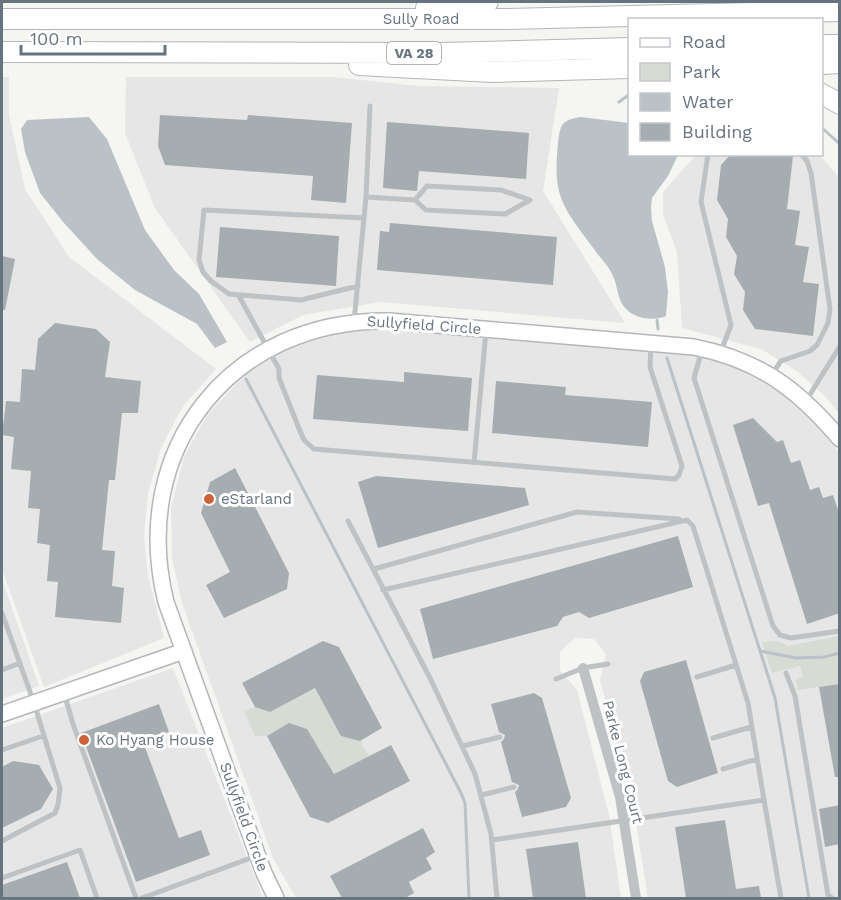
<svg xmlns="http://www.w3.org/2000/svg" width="841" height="900" viewBox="0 0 841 900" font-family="'Work Sans',sans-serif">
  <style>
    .built { fill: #e5e6e5 }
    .green { fill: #d6dbd3 }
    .water { fill: #bac2c7 }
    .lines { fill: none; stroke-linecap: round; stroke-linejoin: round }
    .stream { stroke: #bac2c7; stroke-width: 3 }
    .building { fill: #a6adb1 }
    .secondary-casing { stroke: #b3b7bb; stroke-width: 18 }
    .highway-casing { stroke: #b3b6b9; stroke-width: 22 }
    .lane { stroke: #bec2c5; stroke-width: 5 }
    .street { stroke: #bec2c5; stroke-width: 10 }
    .secondary { stroke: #fff; stroke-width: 15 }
    .highway { stroke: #fff; stroke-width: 20 }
    .poi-dot { fill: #cd6139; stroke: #fff; stroke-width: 2 }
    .labels { text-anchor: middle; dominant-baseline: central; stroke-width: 6; stroke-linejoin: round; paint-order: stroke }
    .shield { fill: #fff; stroke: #959ea5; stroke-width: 1.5 }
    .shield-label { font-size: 14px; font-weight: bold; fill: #67747f }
    .street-label { font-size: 15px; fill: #67747f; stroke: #fff }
    .poi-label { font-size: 15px; fill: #67747f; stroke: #fff; text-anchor: start }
  </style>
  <rect width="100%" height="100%" fill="#f5f5f2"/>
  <!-- built -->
  <path class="built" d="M2 77H9V115L25 189 69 257 216 369 183 406 161 448 148 494 144 537 148 575 164 638 44 687 2 569Z
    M126 77H333L418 86 559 88 543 191 625 323 381 302 303 315 250 342 155 208 125 133Z
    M694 155H820L839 178V414L826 397 798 372 761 349 682 328 677 252 663 215V192L694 157Z
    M386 326 690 353 733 365 772 385 808 415 839 452V898H648L634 811 600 680 606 654 594 639 575 638 560 652V671L577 690 609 815 621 898H296L273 858 182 603 172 558 171 508 184 457 207 415 244 376 276 354 313 337Z
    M2 579 39 686 2 699Z
    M173 668 263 898H2V728Z"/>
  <!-- green -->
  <path class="green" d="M839 636V684L798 690 796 680 803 676 800 666 772 673 762 642 778 641 788 646Z
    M315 688 360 741 369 756 334 774 307 729 290 724 267 736H255L244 711 255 707 270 712Z"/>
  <!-- water -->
  <path class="water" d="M89 117 107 139 145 230 174 270 199 294 227 342 215 348 197 324 135 290 98 260 64 223 40 193 25 152 21 129 27 120Z
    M581 117 629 123 630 154 678 155 668 176 652 198 651 208 652 221 665 267 668 292 666 316C655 321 636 319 627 310 617 301 618 286 613 276 609 266 600 258 594 249 564 208 552 198 558 144 560 125 561 120 581 117Z"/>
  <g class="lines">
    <!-- stream -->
    <path class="stream" d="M619 102 630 94
      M822 128 840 144
      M657 320 658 329
      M667 358 775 698 809 898
      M246 379 461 793 465 803 469 898
      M760 651 796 658 824 657 840 653"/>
  </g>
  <!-- building -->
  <path class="building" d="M160 115 247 120 248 115 352 123 346 203 311 200 313 176 165 165 158 146Z
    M387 122 529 133 526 179 419 171 417 191 383 188Z
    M731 154 793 156 787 209 800 211 795 245 809 247 803 282 819 284 813 336 755 329 743 310 745 292 734 274 737 256 726 237 728 219 717 200 721 165Z
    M390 223 557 237 553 285 377 270 380 231 389 232Z
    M220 227 339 236 336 286 216 277Z
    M2 256 15 259 5 310H2Z
    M55 323 96 329 110 342 105 377 141 381 138 413H122L115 480H109L102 550 115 551 112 586 124 588 121 623 55 617 58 582 47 581 50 545 37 543 40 509 28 508 31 471 11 469 14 437 2 435 6 401 20 402 22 369 35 370 38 339Z
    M404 372 472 378 468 431 313 419 317 375 404 382Z
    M496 381 566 387 565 395 652 402 648 447 492 433Z
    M753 418 777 442 783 440 791 463 800 460 810 490 819 487 823 498 833 495 840 516V613L807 624 769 503 758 506 733 425Z
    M235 468 289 573 287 589 224 618 206 585 230 572 201 513 210 482Z
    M376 476 525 488 529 505 378 548 358 482Z
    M678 536 693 587 589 618 579 612 563 617 557 626 433 659 420 609Z
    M323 641 339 647 382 728 360 741 341 736 315 688 270 712 255 707 242 683Z
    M686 660 718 773 677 787 668 781 640 681 644 672Z
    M840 684V777H835L819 687Z
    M534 693 542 698 571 798 566 807 522 817 515 792 518 789 519 785 512 782 501 742 504 739 505 735 499 732 491 704Z
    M159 704 169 732 143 742 179 838 201 830 210 855 136 882 81 733Z
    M289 723 307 729 334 774 391 745 410 781 328 823 310 817 267 736Z
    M13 761 39 765 53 789 41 809 2 828V767Z
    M840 805V844L825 847 819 809Z
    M725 820 736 889 759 886 761 898H686L675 827Z
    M423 828 435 852 426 858 432 869 409 882 414 893 405 898H342L330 876Z
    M578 842 586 898H533L526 849Z
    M67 862 80 898H2V885Z"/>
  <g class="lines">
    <defs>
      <path id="secondary" d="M2 714 184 651
        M276 898 264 873 166 602C128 449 231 319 389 321L694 347C759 360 798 389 840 439"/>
      <path id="highway" d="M426 8 488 2
        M2 19H507L840 11
        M822 45H840
        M2 52 441 53 630 48
        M822 64 840 63
        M359 65 492 72 630 68
        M822 94 840 104"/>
    </defs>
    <!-- secondary casing -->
    <use href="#secondary" class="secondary-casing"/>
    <!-- highway casing -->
    <use href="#highway" class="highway-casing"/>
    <!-- lane -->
    <path class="lane" d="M708 154 701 202 731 325 721 351
      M366 197 370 106
      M358 286 301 300 229 294 211 281 203 272 199 260 204 210 364 218
      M239 296 279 369V378L300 431 304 440 314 449 675 479 679 475 682 466 650 367 651 345
      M354 322 366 197 415 200 426 210 505 214 530 200 501 190 427 186 415 200
      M702 350 694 378 773 626 780 635 791 638 840 631
      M772 374 781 361 810 351 817 345 828 323 830 309 811 173 807 161 801 154
      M806 401 840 346
      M474 463 486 331
      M348 521 431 680 475 774 491 834 497 898
      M374 569 577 512 679 519
      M383 590 687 520 693 526 748 703 764 800
      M2 613 34 703 60 788 58 805 55 813 2 841
      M2 670 20 663
      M786 673 795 696 828 895 832 898
      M697 677 736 665
      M556 679 583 668 608 664
      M64 693 73 724 136 898
      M713 738 751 727
      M463 746 500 737
      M2 750 43 736
      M723 769 757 759
      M482 795 514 787
      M492 840 764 800 781 898
      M2 878 80 850 97 898
      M142 898 256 856"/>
    <!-- street -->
    <path class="street" d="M583 668 620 797 636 898"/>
    <!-- secondary -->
    <use href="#secondary" class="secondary"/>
    <!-- highway -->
    <use href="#highway" class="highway"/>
  </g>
  <!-- markers -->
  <g class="poi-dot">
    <circle cx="209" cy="499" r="6"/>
    <circle cx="84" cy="740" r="6"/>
  </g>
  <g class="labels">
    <!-- shield labels -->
    <rect class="shield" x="387" y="42" width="54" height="22" rx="4.5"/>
    <g class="shield-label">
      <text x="414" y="53">VA 28</text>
    </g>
    <!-- street labels -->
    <g class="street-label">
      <text x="421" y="19">Sully Road</text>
      <text transform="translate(424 325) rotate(4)">Sullyfield Circle</text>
      <text transform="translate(623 762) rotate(76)">Parke Long Court</text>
      <text transform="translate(244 817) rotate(70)">Sullyfield Circle</text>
    </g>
    <!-- poi labels -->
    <g class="poi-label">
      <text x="221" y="499">eStarland</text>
      <text x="96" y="740">Ko Hyang House</text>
    </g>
  </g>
  <!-- border -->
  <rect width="841" height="900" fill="none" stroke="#67747f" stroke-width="6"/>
  <!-- legend -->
  <rect x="628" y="18" width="195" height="138" fill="#ffffff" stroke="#c2c7cc" stroke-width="1.5"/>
  <rect x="640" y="38" width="30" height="9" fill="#ffffff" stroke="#c2c7cc" stroke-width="1.5"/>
  <text x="682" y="48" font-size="18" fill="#67747f">Road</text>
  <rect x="640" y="63" width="30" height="18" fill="#d6dbd3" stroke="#c2c7cc" stroke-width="1.5"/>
  <text x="682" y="78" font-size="18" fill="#67747f">Park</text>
  <rect x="640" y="93" width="30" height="18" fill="#bac2c7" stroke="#c2c7cc" stroke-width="1.5"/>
  <text x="682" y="108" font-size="18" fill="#67747f">Water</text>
  <rect x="640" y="123" width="30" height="18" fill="#a6adb1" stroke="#c2c7cc" stroke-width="1.5"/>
  <text x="682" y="138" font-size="18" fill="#67747f">Building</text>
  <!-- scale -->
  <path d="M21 45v9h144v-9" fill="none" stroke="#67747f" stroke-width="3"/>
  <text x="30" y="45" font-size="18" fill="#67747f" stroke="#ffffff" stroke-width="4.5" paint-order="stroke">100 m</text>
</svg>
